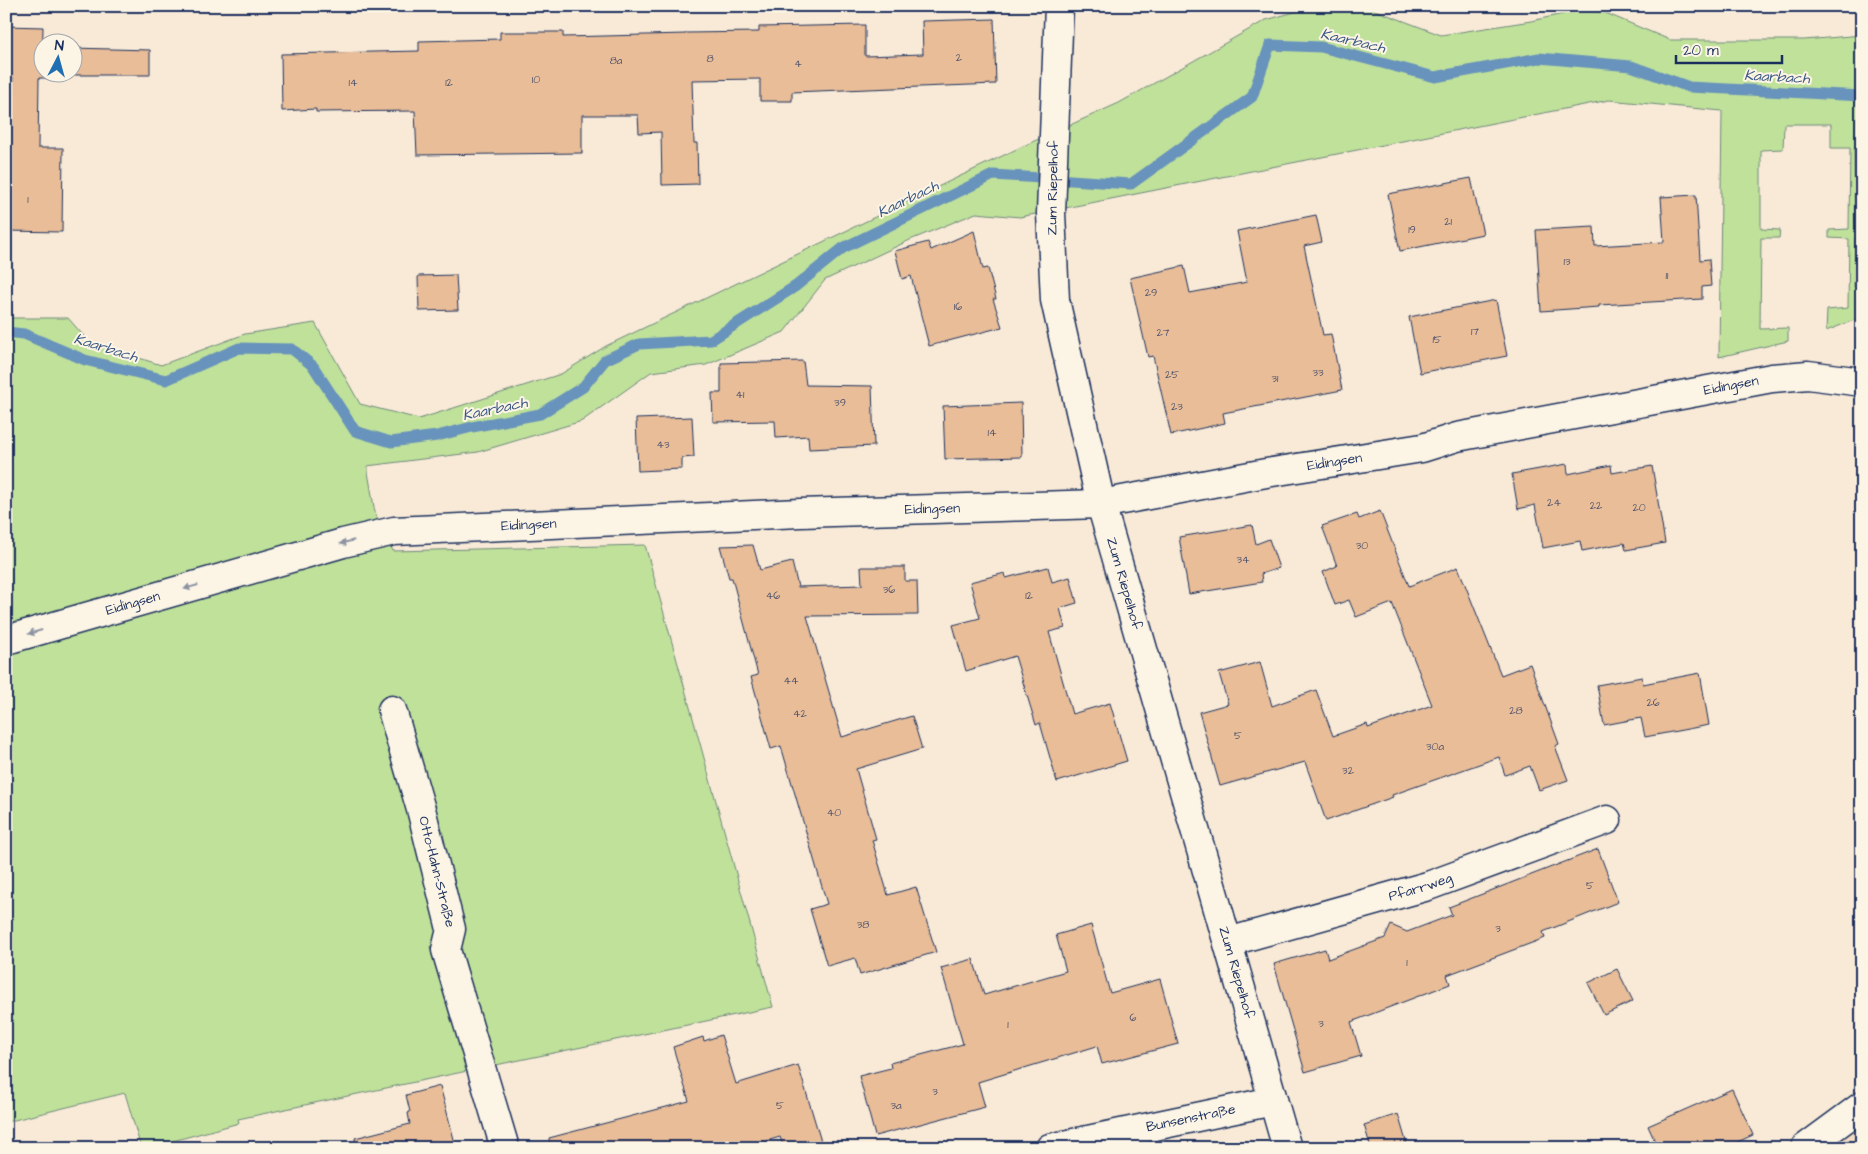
<svg xmlns="http://www.w3.org/2000/svg" width="1868" height="1154" viewBox="0 0 1868 1154" font-family="'Architects Daughter',sans-serif">
  <style>
    .built { fill: #f3dcc3 }
    .green { fill: #c0e19a; stroke: #6e887c }
    .lines { fill: none; stroke-linecap: round; stroke-linejoin: round }
    .stream { stroke: #6893bc; stroke-width: 11 }
    .building { fill: #e8bd98; stroke: #1b2f5e }
    .minor-casing { stroke: #1b2f5e; stroke-width: 31 }
    .minor { stroke: #fcf5e5; stroke-width: 28 }
    .oneway { fill: #8c92a2 }
    .labels { text-anchor: middle; dominant-baseline: central; stroke-width: 4; stroke-linejoin: round; paint-order: stroke }
    .number-label { font-size: 11px; fill: #4e526c }
    .street-label { font-size: 14px; fill: #1b2f5e; stroke: #fcf5e5 }
    .water-label { font-size: 15px; font-style: italic; fill: #3b5885; stroke: #fcf5e5 }
  </style>
  <rect width="100%" height="100%" fill="#f8ead6"/>
  <filter id="ink" filterUnits="userSpaceOnUse"><feTurbulence type="fractalNoise" baseFrequency=".02" numOctaves="2"/><feDisplacementMap in="SourceGraphic" scale="10" xChannelSelector="R" yChannelSelector="G"/><feConvolveMatrix kernelMatrix="1 2 1 2 8 2 1 2 1" color-interpolation-filters="sRGB"/></filter>
  <g filter="url(#ink)">
    <!-- built -->
    <path class="built" d="M1862 1120V1148H1829L1858 1123Z"/>
    <!-- green -->
    <path class="green" d="M1316 6H1364L1441 35 1531 21 1577 11 1603 12 1670 40H1804L1862 35V148L1854 149 1855 229H1862V238H1855L1854 287H1862V314L1857 319 1826 331 1827 310 1848 308 1849 239 1829 238V230L1849 229 1850 148H1831V124H1784L1783 149 1761 150V229L1780 230 1779 238H1761L1760 329 1788 328V341L1719 357 1722 111 1609 100 1020 217 976 213 910 240 825 280 784 332 706 365 651 372 582 421 478 452 367 466 375 513 393 551 645 545 773 1007 238 1119 239 1123 147 1148H141L125 1093 6 1122V318H68L89 342 161 365 245 334 315 323 360 404 419 419 561 374 606 346 1021 147 1119 103 1266 20Z"/>
    <g class="lines">
      <!-- stream -->
      <path class="stream" d="M6 332 24 334 85 360 166 380 239 348 292 349 313 366 355 431 391 442 437 436 472 427 540 414 583 387 605 360 639 344 711 340 796 286 843 248 993 175 1131 184 1252 97 1270 45 1321 47 1435 77 1539 58 1631 66 1689 87 1862 96"/>
    </g>
    <!-- building -->
    <path class="building" d="M994 19 996 84 792 92V101H760V79L692 80 694 143H697L698 184 662 185 661 132 639 133 638 115H582V153L417 155 415 111 316 112V109L282 111 281 54 419 51V41L500 39V32H563V37L686 34V33L759 32V27L865 25V56L923 54 922 21Z
      M6 26 43 27 42 72H72V48L150 50V75H65V78H39L38 148H63L62 232 6 231V182H10L13 77H6Z
      M1471 178 1483 234 1400 251 1388 194Z
      M1696 195 1700 260 1709 259 1711 286 1702 287V299L1599 305V307L1541 311 1536 230 1594 227 1595 246 1664 242 1661 197Z
      M1316 215 1322 242 1304 246 1323 335 1331 334 1342 390 1223 413 1225 423 1171 435 1153 356 1148 357 1130 278 1184 266 1190 293 1247 282 1237 231Z
      M974 231 983 269 988 268 996 299H993L1002 327 929 346 911 276 902 279 895 251 928 242 931 250Z
      M456 275 458 310 419 311 418 276Z
      M1496 300 1507 356 1420 373 1409 317Z
      M803 361 806 385 872 386 874 446 809 449 808 436 776 438 775 421 713 422 712 393H721V363Z
      M1021 403 1022 457 945 459 943 406Z
      M692 417 694 457 682 458V469L638 471 636 419Z
      M1567 464 1568 474 1611 465 1612 473 1652 466 1665 543 1626 550 1624 543 1582 551 1580 541 1543 548 1535 505 1518 509 1512 474Z
      M1380 511 1409 586 1458 567 1501 675 1530 664 1559 744 1555 746 1568 780 1539 790 1530 766 1505 775 1499 757 1392 795 1393 797 1326 821 1305 762 1220 786 1199 712 1228 704 1219 673 1260 662 1272 706 1316 690 1333 736 1367 724 1368 728 1432 705 1392 603 1356 617 1349 600 1335 605 1323 572 1337 566 1322 526 1357 514 1359 519Z
      M1252 525 1256 544 1269 539 1279 568 1261 574 1262 582 1189 594 1179 537Z
      M753 545 760 570 792 562 798 587 862 585 861 567H905V581H917L918 615 807 616 842 737 912 716 922 749 856 769 876 839 872 840 888 895 916 887 936 952 860 975 855 958 827 966 810 909 827 904 781 746 771 749 751 677 758 675 732 578H729L720 546Z
      M1048 567 1052 582 1070 577 1077 603 1060 608 1065 628 1049 632 1072 714 1110 703 1127 761 1057 782 1040 723 1036 725 1015 656 966 671 953 625 980 618 970 582 1005 573 1006 578Z
      M1700 673 1709 725 1645 737 1641 718 1604 725 1597 685 1642 677 1643 684Z
      M1598 849 1618 902 1543 932 1545 938 1447 975 1450 984 1351 1022 1361 1056 1305 1072 1274 964 1325 949 1328 959 1385 938 1391 925 1407 932 1452 915 1449 907Z
      M1091 925 1110 993 1160 979 1178 1044 1102 1064 1097 1046 978 1082 985 1107 875 1136 859 1076 891 1068 890 1063 963 1044 941 968 973 959 984 995 1066 971 1056 935Z
      M1617 969 1633 1001 1604 1015 1588 983Z
      M721 1035 736 1084 798 1065 823 1148H784L780 1137 743 1148H550L549 1138 689 1101 673 1047 703 1037 704 1041Z
      M440 1086 455 1143 437 1148H356L355 1138 410 1124 408 1113 410 1112 406 1095Z
      M1732 1089 1753 1135 1724 1148H1658L1648 1126Z
      M1398 1114 1408 1148H1371L1364 1125Z"/>
    <g class="lines">
      <defs>
        <g id="minor">
          <path id="s1" d="M1059 6 1051 213 1055 300 1101 504 1287 1148"/>
          <path id="s2" d="M6 640 343 543 394 531 800 513 1101 504 1266 473 1422 448 1457 437 1772 378 1808 375 1862 382"/>
          <path id="s3" d="M392 710 422 813 451 929 446 950 505 1148"/>
          <path id="s4" d="M1228 942 1428 886 1607 820"/>
          <path id="s5" d="M1050 1148 1273 1101"/>
          <path d="M1805 1148 1862 1106"/>
        </g>
      </defs>
      <!-- minor casing -->
      <use href="#minor" class="minor-casing"/>
      <!-- minor -->
      <use href="#minor" class="minor"/>
    </g>
    <!-- one-way arrows -->
    <defs><path id="oneway-solid" d="M-6-.8H1V-3.2L6.5 0L1 3.2V.8H-6Z" transform="scale(1.25)"/></defs>
    <g class="oneway">
      <use href="#oneway-solid" transform="translate(347 542) rotate(166)"/>
      <use href="#oneway-solid" transform="translate(191 587) rotate(164)"/>
      <use href="#oneway-solid" transform="translate(35 632) rotate(164)"/>
    </g>
  </g>
  <g class="labels">
    <!-- number labels -->
    <g class="number-label">
      <text x="959" y="57">2</text>
      <text x="710" y="58">8</text>
      <text x="616" y="60">8a</text>
      <text x="798" y="63">4</text>
      <text x="536" y="79">10</text>
      <text x="353" y="82">14</text>
      <text x="449" y="82">12</text>
      <text x="28" y="199">1</text>
      <text x="1448" y="221">21</text>
      <text x="1412" y="229">19</text>
      <text x="1567" y="261">13</text>
      <text x="1667" y="275">11</text>
      <text x="1151" y="292">29</text>
      <text x="958" y="306">16</text>
      <text x="1475" y="331">17</text>
      <text x="1163" y="332">27</text>
      <text x="1437" y="339">15</text>
      <text x="1318" y="372">33</text>
      <text x="1172" y="374">25</text>
      <text x="1275" y="378">31</text>
      <text x="740" y="394">41</text>
      <text x="840" y="402">39</text>
      <text x="1177" y="406">23</text>
      <text x="992" y="432">14</text>
      <text x="663" y="444">43</text>
      <text x="1554" y="502">24</text>
      <text x="1596" y="505">22</text>
      <text x="1639" y="507">20</text>
      <text x="1362" y="545">30</text>
      <text x="1243" y="559">34</text>
      <text x="889" y="589">36</text>
      <text x="773" y="595">46</text>
      <text x="1029" y="595">12</text>
      <text x="791" y="680">44</text>
      <text x="1653" y="702">26</text>
      <text x="1516" y="710">28</text>
      <text x="800" y="713">42</text>
      <text x="1238" y="735">5</text>
      <text x="1435" y="746">30a</text>
      <text x="1348" y="770">32</text>
      <text x="834" y="812">40</text>
      <text x="1590" y="885">5</text>
      <text x="863" y="924">38</text>
      <text x="1498" y="928">3</text>
      <text x="1407" y="962">1</text>
      <text x="1133" y="1017">6</text>
      <text x="1321" y="1023">3</text>
      <text x="1008" y="1024">1</text>
      <text x="935" y="1091">3</text>
      <text x="780" y="1105">5</text>
      <text x="896" y="1105">3a</text>
    </g>
    <!-- street labels -->
    <g class="street-label">
      <text transform="translate(1053 188) rotate(-89)">Zum Riepelhof</text>
      <text stroke="none"><textPath href="#s2" startOffset="1752">Eidingsen</textPath></text>
      <text stroke="none"><textPath href="#s2" startOffset="1348">Eidingsen</textPath></text>
      <text stroke="none"><textPath href="#s2" startOffset="942">Eidingsen</textPath></text>
      <text stroke="none"><textPath href="#s2" startOffset="538">Eidingsen</textPath></text>
      <text stroke="none"><textPath href="#s1" startOffset="586">Zum Riepelhof</textPath></text>
      <text stroke="none"><textPath href="#s2" startOffset="132">Eidingsen</textPath></text>
      <text stroke="none"><textPath href="#s3" startOffset="168">Otto-Hahn-Straße</textPath></text>
      <text stroke="none"><textPath href="#s4" startOffset="200">Pfarrweg</textPath></text>
      <text stroke="none"><textPath href="#s1" startOffset="991">Zum Riepelhof</textPath></text>
      <text stroke="none"><textPath href="#s5" startOffset="144">Bunsenstraße</textPath></text>
    </g>
    <!-- water labels -->
    <g class="water-label">
      <text transform="translate(1353 41) rotate(13)">Kaarbach</text>
      <text transform="translate(1777 77) rotate(3)">Kaarbach</text>
      <text transform="translate(908 199) rotate(-26)">Kaarbach</text>
      <text transform="translate(106 348) rotate(17)">Kaarbach</text>
      <text transform="translate(495 409) rotate(-12)">Kaarbach</text>
    </g>
  </g>
  <!-- margin -->
  <rect width="1868" height="1154" fill="none" stroke="#fcf5e5" stroke-width="25"/>
  <rect x="12" y="12" width="1843" height="1129" fill="none" stroke="#1b2f5e" stroke-width="2" filter="url(#ink)"/>
  <!-- north arrow -->
  <g transform="translate(58 58) rotate(6)"><circle r="24" fill="#fcf5e5" stroke="#a2a6af"/>
  <path d="M0-4L9 19L0 12L-9 19Z" fill="#1f6fb2"/>
  <text y="-8" font-size="14" font-weight="bold" text-anchor="middle" fill="#1b2f5e">N</text>
  </g>
  <!-- scale -->
  <path d="M1676 55v8h106v-8" fill="none" stroke="#1b2f5e" stroke-width="2.5"/>
  <text x="1683" y="55" font-size="15" fill="#1b2f5e" stroke="#fcf5e5" stroke-width="4" paint-order="stroke">20 m</text>
</svg>
